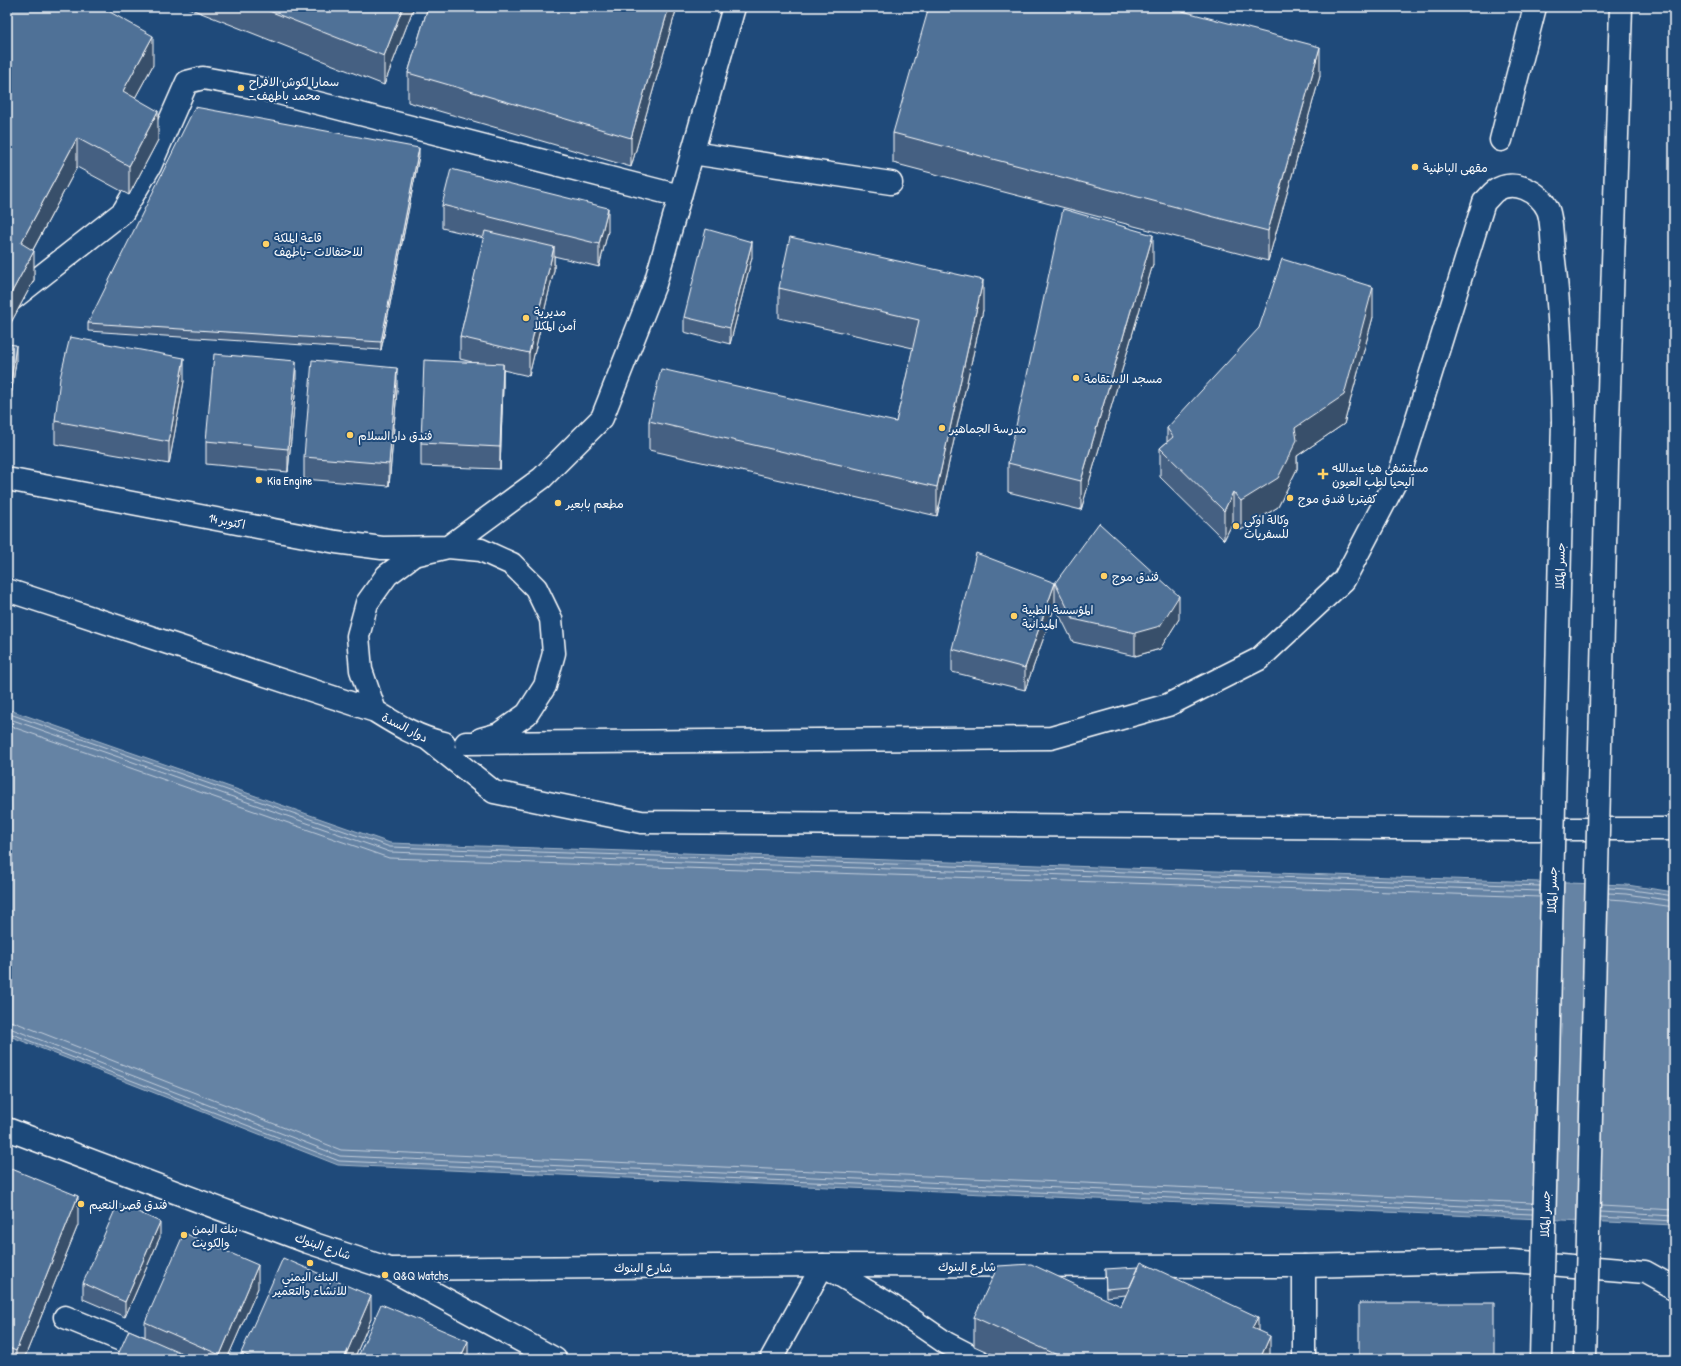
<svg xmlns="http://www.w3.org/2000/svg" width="1681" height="1366" viewBox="0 0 1681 1366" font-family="'Patrick Hand','Playpen Sans Arabic',sans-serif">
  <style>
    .water { fill: #6583a4; stroke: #a3b5c8 }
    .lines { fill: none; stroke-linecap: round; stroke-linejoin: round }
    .shore { stroke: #c1cddb; stroke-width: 1 }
    .minor-casing { stroke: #fff; stroke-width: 25 }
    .major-casing { stroke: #fff; stroke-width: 25 }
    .highway-casing { stroke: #fff; stroke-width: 25 }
    .minor { stroke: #1f4a7a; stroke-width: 22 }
    .major { stroke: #1f4a7a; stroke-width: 22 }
    .highway { stroke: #1f4a7a; stroke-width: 22 }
    .highway-bridge-casing { stroke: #fff; stroke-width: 25; stroke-linecap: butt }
    .highway-bridge { stroke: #1f4a7a; stroke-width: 22 }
    .wall { fill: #456182; stroke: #fff }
    .shaded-wall { fill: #384f6a; stroke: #fff }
    .building { fill: #507197; stroke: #fff }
    .poi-dot { fill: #ffd166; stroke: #1f4a7a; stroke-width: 1.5 }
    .labels { text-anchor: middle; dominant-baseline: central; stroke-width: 4; stroke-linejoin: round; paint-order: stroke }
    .poi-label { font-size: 12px; fill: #fff; stroke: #1f4a7a; text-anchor: start }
    .street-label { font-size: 12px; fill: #fff; stroke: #1f4a7a }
  </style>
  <rect width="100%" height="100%" fill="#1f4a7a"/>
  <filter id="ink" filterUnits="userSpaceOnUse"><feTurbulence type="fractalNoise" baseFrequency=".025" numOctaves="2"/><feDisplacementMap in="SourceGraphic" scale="8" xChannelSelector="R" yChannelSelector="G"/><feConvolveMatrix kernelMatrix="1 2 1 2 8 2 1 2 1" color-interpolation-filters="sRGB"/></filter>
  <g filter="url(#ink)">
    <!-- water -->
    <path class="water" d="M7 709 390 843 1627 885 1674 892V1225L338 1165 7 1035Z"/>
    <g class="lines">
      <!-- shore -->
      <path class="shore" d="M7 713 390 847 1540 886
        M7 718 390 852 1540 891
        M7 725 389 858 1540 897
        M1609 888 1626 889 1674 896
        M1608 893 1626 894 1674 901
        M1608 899 1625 900 1674 907
        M7 1021 14 1022 341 1150 1533 1203
        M7 1027 340 1156 1533 1209
        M7 1032 339 1161 1532 1214
        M1601 1206 1674 1210
        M1601 1212 1674 1216
        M1600 1217 1674 1221"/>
      <defs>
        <path id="minor" d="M1501 140 1535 7
          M692 153 891 183
          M7 303 123 212 150 166 187 82 203 78 263 89 680 196
          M390 1269 555 1359
          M65 1317 168 1359
          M771 1359 823 1265 892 1306 946 1343 977 1359
          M1304 1359V1266"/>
        <path id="major" d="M7 1129 308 1242 390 1269 823 1265 1304 1266 1512 1261 1645 1272 1674 1288"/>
        <path id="highway" d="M1608 423 1621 7
          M7 479 336 542 382 548 448 547 542 478 602 418 655 284 734 7
          M7 590 375 711C396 724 418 738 444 743
          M375 711 361 670 358 636 367 603 387 575 414 555 448 547 481 550 512 564 536 588 551 619 554 653 545 686 527 714 499 734 481 739
          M429 740 494 792 641 822 1521 829H1671L1674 826
          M466 743 1051 738 1168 705 1259 659 1344 580 1400 473 1484 202C1488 199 1491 194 1495 191 1514 178 1539 191 1548 210 1552 220 1552 240 1553 252 1560 308 1562 364 1563 421"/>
      </defs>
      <!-- minor casing -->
      <use href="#minor" class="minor-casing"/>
      <!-- major casing -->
      <use href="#major" class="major-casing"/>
      <!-- highway casing -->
      <use href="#highway" class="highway-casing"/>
      <!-- minor -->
      <use href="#minor" class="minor"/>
      <!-- major -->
      <use href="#major" class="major"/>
      <!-- highway -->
      <use href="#highway" class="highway"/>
      <defs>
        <path id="highway-bridge" d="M1541 1359 1563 421
          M1585 1359 1608 423"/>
      </defs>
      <!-- highway-bridge casing -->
      <use href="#highway-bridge" class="highway-bridge-casing"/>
      <!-- highway-bridge -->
      <use href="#highway-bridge" class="highway-bridge"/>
    </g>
    <!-- wall -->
    <path class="wall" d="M7 7 153 65 135 98 158 140 129 195 77 167 33 250 34 280 7 330Z
      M186 7H414L384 85Z
      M428 7H677L631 167 408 102V73Z
      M1320 76 1268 261 893 163V133Z
      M419 156 381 350 88 331V323Z
      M442 205 608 231 599 267 554 256V270L529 376 503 370V386L500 469 421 466V443L472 362 460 359V337L484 238 442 228Z
      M752 257 730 344 684 332V317Z
      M1153 264 1081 510 1008 492V463Z
      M779 288 983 310 937 516 649 450V421L896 422 913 348 779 318Z
      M1373 317 1344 424 1297 456V469L1278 507 1241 530 1233 522 1224 540 1160 477V448L1167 442V428Z
      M7 344 16 361 8 417H7Z
      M184 381 169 464 55 444V421Z
      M296 384 288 472 206 464V441Z
      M397 390 389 486 304 479V457Z
      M1055 583 1179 619 1160 649 1135 656 1073 642 1055 606 1025 690 952 672V649Z
      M7 1167 78 1225 24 1359H7Z
      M160 1237 125 1317 83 1299V1283Z
      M1105 1269 1258 1330 1270 1359H1003L974 1346V1317L1121 1306 1126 1295 1106 1297Z
      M258 1288 227 1359H116L145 1337V1322Z
      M371 1319 354 1359H241V1353Z"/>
    <!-- shaded-wall -->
    <path class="shaded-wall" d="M403 7H414L384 85V56Z
      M669 7H677L631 167V138Z
      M153 36V65L123 120V91Z
      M1320 47V76L1268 261V231Z
      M158 111V140L129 195V166Z
      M77 138V167L21 272V243Z
      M419 148V156L381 350V342Z
      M608 208V231L599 267V244Z
      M1153 235V264L1081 510V481Z
      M752 242V257L730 344V328Z
      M554 247V270L529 376V353Z
      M34 251V280L7 330V301Z
      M983 280V310L937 516V487Z
      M1373 287V317L1344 424 1297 456V469L1278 507 1241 530V501L1295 428Z
      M16 345V361L8 417V402Z
      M184 358V381L169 464V442Z
      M296 361V384L288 472V449Z
      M503 364V386L500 469V447Z
      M397 368V390L389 486V464Z
      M1233 492V522L1224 540V511Z
      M1055 583V606L1025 690V668Z
      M1179 596V619L1160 649 1135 656V633Z
      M78 1196V1225L24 1359H16V1351Z
      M160 1222V1237L125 1317V1302Z
      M258 1265V1288L227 1359H220V1355Z
      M371 1296V1319L354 1359H344Z
      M1258 1317V1346L1252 1328Z
      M1270 1336V1359H1260Z
      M468 1341V1359H460Z"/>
    <!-- building -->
    <path class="building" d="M7 7H101L153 36 123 91 158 111 129 166 77 138 21 243 34 251 7 301Z
      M259 7H403L384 56Z
      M428 7H669L631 138 408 73Z
      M929 7H1167L1320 47 1268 231 893 133Z
      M195 107 419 148 381 342 88 323Z
      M451 169 608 208 599 244 442 205Z
      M1063 209 1153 235 1081 481 1008 463Z
      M706 229 752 242 730 328 684 317Z
      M485 231 554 247 529 353 460 337Z
      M790 237 983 280 937 487 649 421 661 369 896 422 919 320 779 288Z
      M1282 259 1373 287 1344 395 1295 428 1297 440 1278 478 1241 501 1233 492 1224 511 1160 448 1173 437 1167 428 1259 328Z
      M70 337 184 358 169 442 55 421 60 378Z
      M7 344 16 345 8 402H7Z
      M214 354 296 361 288 449 206 441Z
      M312 360 397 368 389 464 304 457Z
      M424 360 503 364 500 447 421 443Z
      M1099 523 1179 596 1160 626 1135 633 1073 619 1055 583Z
      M976 553 1055 583 1025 668 952 649Z
      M7 1167 78 1196 16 1351 7 1347Z
      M118 1203 160 1222 125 1302 83 1283Z
      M184 1233 258 1265 220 1355 145 1322Z
      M283 1258 371 1296 344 1359H256L241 1353Z
      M1141 1262 1258 1317 1252 1328 1270 1336 1260 1359H1066L974 1317 998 1266 1031 1264 1121 1306Z
      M1139 1267 1130 1287 1106 1289 1105 1269Z
      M1359 1303H1494V1359H1359Z
      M381 1304 468 1341 460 1359H357Z
      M129 1330 193 1358 192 1359H116Z
      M480 1352 495 1359H477Z"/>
  </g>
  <!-- markers -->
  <g class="poi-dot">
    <circle cx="241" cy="88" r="4"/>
    <circle cx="1415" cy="167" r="4"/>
    <circle cx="266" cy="244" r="4"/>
    <circle cx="526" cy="318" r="4"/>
    <circle cx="1076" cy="378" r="4"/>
    <circle cx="942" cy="428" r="4"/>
    <circle cx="350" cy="435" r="4"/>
    <path d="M1321 468h4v4h4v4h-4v4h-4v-4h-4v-4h4z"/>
    <circle cx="259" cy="480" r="4"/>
    <circle cx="1290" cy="498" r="4"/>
    <circle cx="558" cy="503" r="4"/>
    <circle cx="1236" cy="526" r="4"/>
    <circle cx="1104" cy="576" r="4"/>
    <circle cx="1014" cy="616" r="4"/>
    <circle cx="81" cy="1204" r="4"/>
    <circle cx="184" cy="1235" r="4"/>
    <circle cx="310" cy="1263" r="4"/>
    <circle cx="385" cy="1275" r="4"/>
  </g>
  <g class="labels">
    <!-- poi labels -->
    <g class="poi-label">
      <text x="249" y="81">سمارا لكوش الافراح<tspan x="249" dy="14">- محمد باطهف</tspan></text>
      <text x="1423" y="167">مقهى الباطنية</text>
      <text x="274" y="237">قاعة الملكة<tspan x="274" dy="14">للاحتفالات -باطهف</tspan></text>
      <text x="534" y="311">مديرية<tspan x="534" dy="14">أمن المكلا</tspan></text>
      <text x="1084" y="378">مسجد الاستقامة</text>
      <text x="950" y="428">مدرسة الجماهير</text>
      <text x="358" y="435">فندق دار السلام</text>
      <text x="1332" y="467">مستشفى هيا عبدالله<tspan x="1332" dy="14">اليحيا لطب العيون</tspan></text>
      <text x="267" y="480">Kia Engine</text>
      <text x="1298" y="498">كفيتريا فندق موج</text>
      <text x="566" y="503">مطعم بابعير</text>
      <text x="1244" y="519">وكالة اوكي<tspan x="1244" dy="14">للسفريات</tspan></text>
      <text x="1112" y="576">فندق موج</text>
      <text x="1022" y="609">المؤسسة الطبية<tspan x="1022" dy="14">الميدانية</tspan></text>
      <text x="89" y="1204">فندق قصر النعيم</text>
      <text x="192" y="1228">بنك اليمن<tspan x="192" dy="14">والكويت</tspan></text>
      <text x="393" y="1275">Q&amp;Q Watchs</text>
      <text x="310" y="1276" text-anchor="middle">البنك اليمني<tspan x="310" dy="14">للانشاء والتعمير</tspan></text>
    </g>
    <!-- street labels -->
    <g class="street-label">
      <text transform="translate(227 521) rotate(11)">14 اكتوبر</text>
      <text transform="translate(1560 566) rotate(-89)">جسر المكلا</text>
      <text transform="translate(405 727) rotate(27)">دوار السدة</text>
      <text transform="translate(1552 890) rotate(-89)">جسر المكلا</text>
      <text transform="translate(1545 1214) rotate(-89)">جسر المكلا</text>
      <text transform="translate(323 1246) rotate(19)">شارع البنوك</text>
      <text x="967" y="1266">شارع البنوك</text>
      <text x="643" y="1267">شارع البنوك</text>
    </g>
  </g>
  <!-- margin -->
  <rect width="1681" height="1366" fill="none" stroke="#1f4a7a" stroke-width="24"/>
  <rect x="12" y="12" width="1657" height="1342" fill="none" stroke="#fff" stroke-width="1.5" filter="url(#ink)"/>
</svg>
